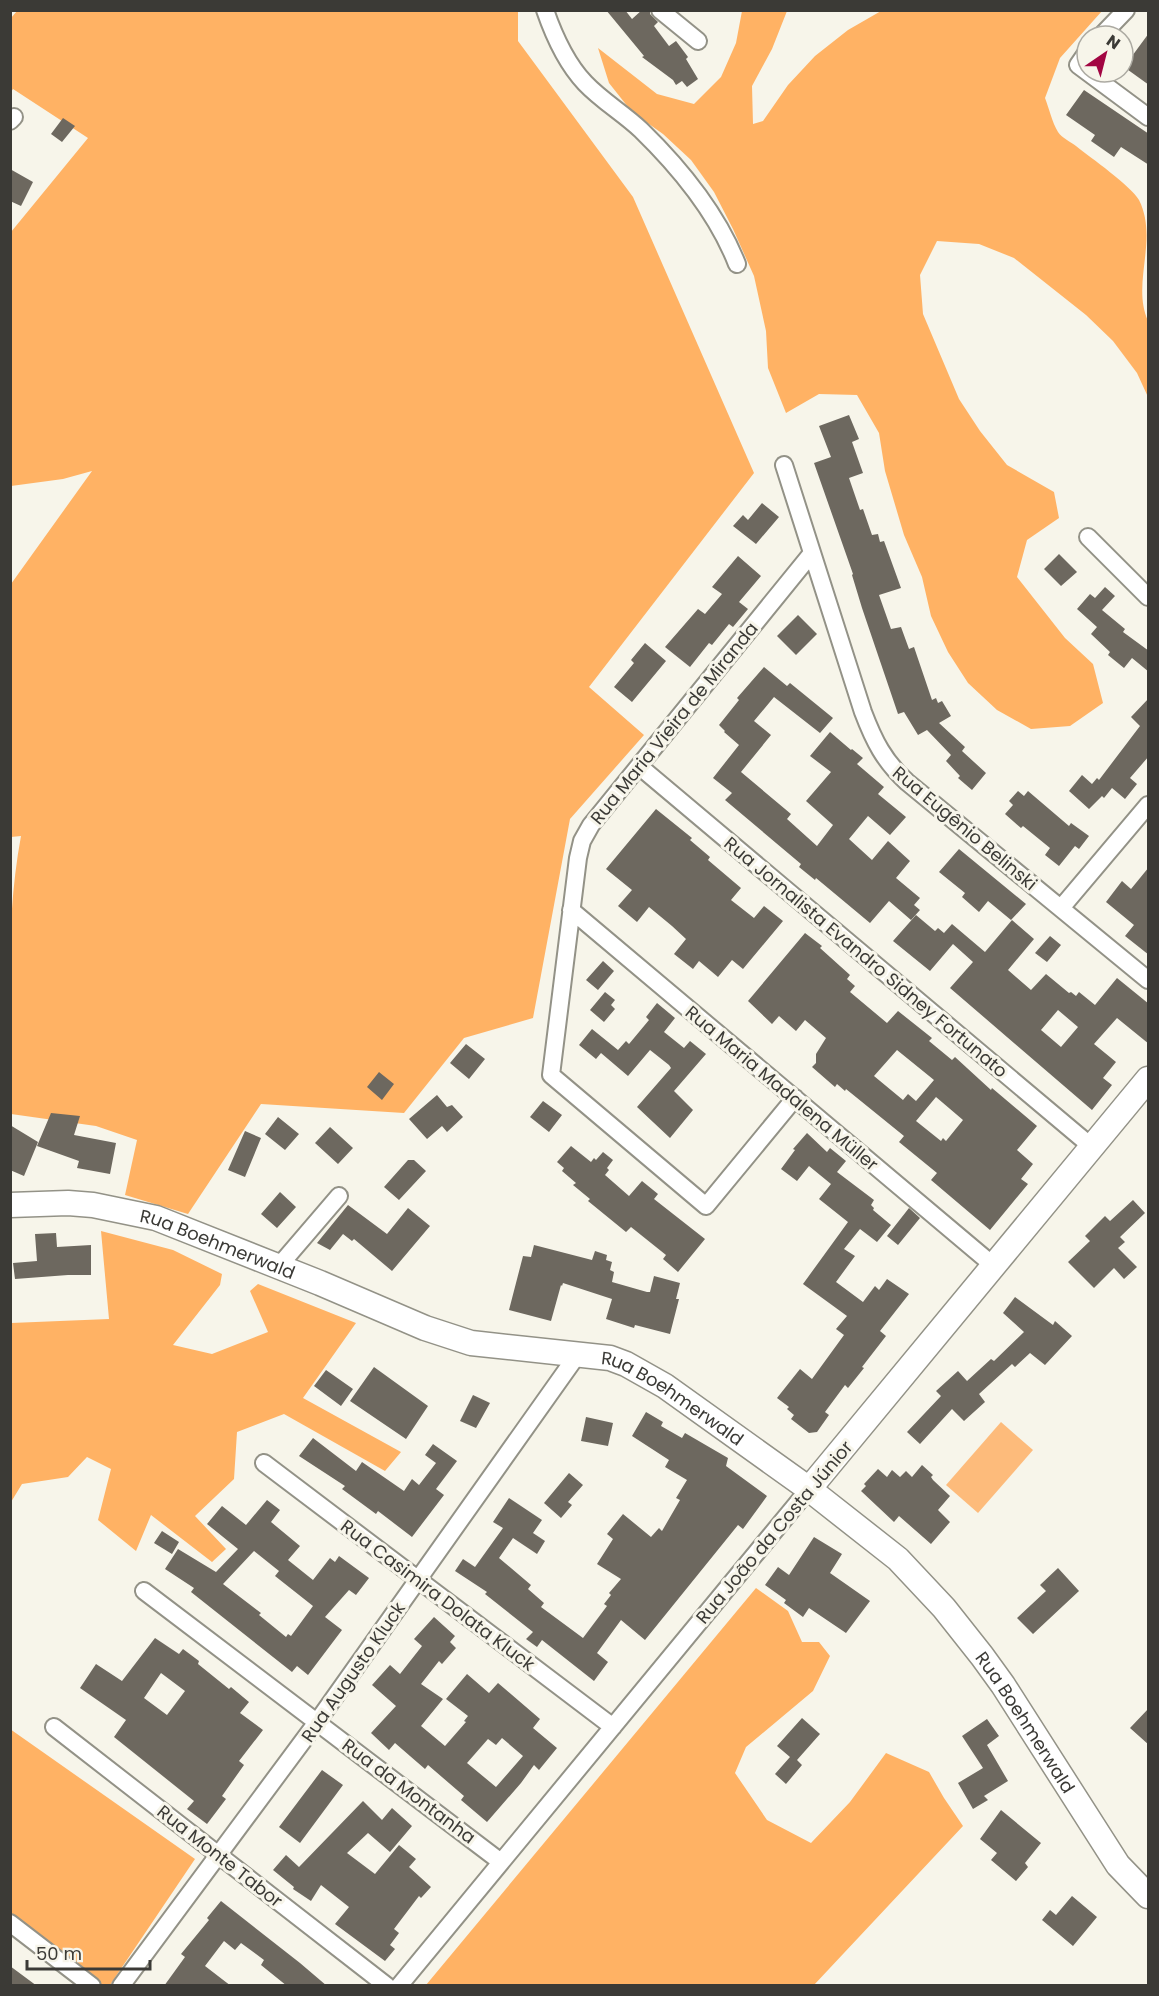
<svg xmlns="http://www.w3.org/2000/svg" width="1159" height="1996" viewBox="0 0 1159 1996" font-family="Poppins,sans-serif">
  <style>
    .green { fill: #fdbb7b }
    .forest { fill: #ffb264 }
    .building { fill: #6d685f; fill-rule: evenodd }
    .lines { fill: none; stroke-linecap: round; stroke-linejoin: round }
    .minor-casing { stroke: #939287; stroke-width: 20 }
    .secondary-casing { stroke: #939287; stroke-width: 27 }
    .minor { stroke: #fff; stroke-width: 16 }
    .secondary { stroke: #fff; stroke-width: 24 }
    .labels { text-anchor: middle; dominant-baseline: central; stroke-width: 6; stroke-linejoin: round; paint-order: stroke }
    .street-label { font-size: 18px; fill: #3b3a36; stroke: #f7f5ea }
  </style>
  <rect width="100%" height="100%" fill="#f7f5ea"/>
  <!-- green -->
  <path class="green" d="M1001 1422 1033 1450 978 1513 946 1485Z"/>
  <!-- forest -->
  <path class="forest" d="M17 11H518V41L633 197 754 473 589 687 644 735 570 819 533 1018 464 1038 404 1113 261 1104 188 1214 125 1195 137 1140 96 1126 11 1114C11 1022 4 927 21 836L11 837V584L92 471 63 479 11 486V232L88 138 13 89 11 92V18Z
    M742 11H787L772 49 752 86 753 124 763 121 788 85 815 56 848 30 881 11H1102L1060 58 1045 98C1049 108 1052 122 1058 132 1062 138 1071 142 1076 146 1091 158 1130 185 1139 200 1159 240 1131 283 1148 321V397L1137 373 1113 341 1086 315 1014 258 979 244 937 241 920 275 923 314 959 399 980 431 1007 465 1054 492 1059 518 1027 540 1017 577 1065 638 1093 664 1103 703 1070 726 1031 729 997 710 968 683 948 652 931 616 922 577 904 535 885 471 879 433 857 395 819 394 786 413 768 368 766 331 754 276 733 229 714 192 691 160 663 134 632 112 609 83 598 48 657 94 694 104 721 77 736 43Z
    M101 1231 173 1250 222 1274 220 1285 173 1345 212 1354 268 1332 250 1291 258 1284 356 1323 303 1398 401 1452 385 1471 284 1414 237 1432 234 1479 195 1516 226 1549 212 1562 151 1515 136 1551 98 1520 111 1469 87 1457 68 1477 22 1484 11 1502V1323L109 1319Z
    M756 1588 788 1611 802 1642H819L830 1656 813 1691 746 1747 735 1773 767 1820 811 1843 850 1802 886 1753 929 1772 944 1798 963 1826 814 1985H426Z
    M10 1729 195 1859 110 1985H100L11 1914Z"/>
  <!-- building -->
  <path class="building" d="M606 10H625L632 19 642 10H650V14L658 22 654 26 669 46 676 41 688 57 686 59 698 79 687 87 682 81 676 85 673 80 642 57 644 56Z
    M1149 33V85L1124 67Z
    M1084 90 1149 134V165L1121 147 1114 157 1091 141 1095 135 1066 115Z
    M63 118 75 126 62 142 51 134Z
    M10 169 33 182 21 206 10 201Z
    M849 415 859 439 852 442 863 473 849 478 860 510 863 509 872 535 878 534 880 542 884 541 901 588 879 595 891 629 901 627 909 649 914 647 932 700 936 698 938 703 942 701 951 716 939 723 965 747 962 751 986 773 972 790 958 778 960 776 946 761 951 755 927 730 918 735 904 712 898 714 862 608 852 575 853 574 814 463 831 457 819 426Z
    M762 503 779 517 756 544 733 526 743 515 748 520Z
    M1059 554 1077 572 1061 586 1044 569Z
    M738 556 761 576 739 602 748 609 733 627 729 624 712 645 709 643 690 667 665 647 698 609 705 614 722 594 712 587Z
    M1105 587 1115 596 1102 610 1125 629 1123 632 1149 651V672L1132 658 1124 668 1108 655 1110 652 1091 634 1097 627 1077 609 1090 594 1095 598Z
    M798 615 817 634 796 655 777 636Z
    M645 643 666 661 632 702 614 687 634 663 631 660Z
    M764 667 787 686 790 683 833 718 820 733 774 697 754 721 771 735 741 772 791 814 787 819 817 846 833 825 806 801 831 772 810 756 830 732 851 750 852 749 863 758 857 764 884 787 878 794 906 817 890 835 868 816 849 839 872 860 888 841 910 861 896 878 920 898 914 905 920 910 911 920 889 901 870 923 816 878 815 880 799 867 801 864 725 800 732 793 713 778 739 745 724 732 725 731 719 725 739 700 737 698Z
    M1149 698V756L1130 778 1137 784 1125 799 1112 788 1104 798 1102 796 1089 809 1069 791 1082 775 1092 784 1097 778 1099 780 1140 726 1131 717Z
    M1018 791 1024 796 1028 791 1069 826 1071 823 1089 836 1079 849 1075 846 1059 866 1045 855 1050 848 1023 826 1021 828 1005 814 1013 805 1009 801Z
    M656 809 692 838 690 840 710 857 708 860 741 888 731 900 754 918 764 906 783 921 743 969 732 960 718 977 699 961 693 969 674 954 686 939 672 926 649 907 637 922 618 906 632 890 606 869Z
    M959 849 1026 904 1011 920 988 901 979 912 962 897 965 893 939 872Z
    M1149 867V955L1125 936 1134 925 1106 902 1122 881 1131 889Z
    M916 915 935 931 938 928 944 933 952 924 985 952 1012 920 1034 939 1008 970 1031 990 1046 974 1069 993 1071 992 1076 996 1079 992 1095 1005 1117 978 1149 1004V1044L1117 1018 1094 1044 1116 1062 1103 1078 1112 1085 1092 1110 950 988 973 962 953 944 930 971 893 941ZM1058 1010 1078 1027 1061 1047 1041 1030Z
    M805 933 822 946 820 948 850 975 847 979 855 986 850 992 887 1023 898 1011 932 1038 929 1041 952 1060 955 1057 991 1090 992 1088 1037 1126 1017 1150 1033 1164 1021 1179 1028 1184 990 1230 931 1180 937 1173 899 1142 904 1136 846 1089 845 1091 837 1084 835 1087 812 1067 816 1063V1054L826 1038 805 1020 796 1031 779 1016 772 1024 748 1001ZM897 1050 934 1080 916 1101 908 1094 903 1100 874 1076ZM936 1097 963 1120 946 1141 943 1138 941 1141 916 1121Z
    M1050 936 1061 945 1047 962 1035 953Z
    M603 961 614 971 598 990 586 980Z
    M605 992 615 1000 611 1005 615 1009 604 1022 590 1010Z
    M657 1003 675 1018 664 1032 684 1048 690 1041 706 1054 674 1091 693 1110 670 1138 637 1107 671 1068 669 1065 650 1050 628 1076 601 1053 596 1059 579 1045 592 1029 618 1050 626 1041 629 1044 649 1020 646 1017Z
    M466 1044 485 1059 469 1079 450 1063Z
    M379 1072 394 1084 382 1100 367 1087Z
    M437 1095 447 1107 452 1105 463 1117 447 1132 442 1126 427 1139 409 1119Z
    M543 1101 562 1115 549 1132 530 1117Z
    M51 1113 80 1116 74 1135 116 1143 110 1174 77 1168 79 1161 37 1146Z
    M278 1117 299 1134 285 1150 265 1134Z
    M10 1125 38 1142 24 1176 10 1170Z
    M330 1127 353 1148 338 1164 315 1143Z
    M245 1131 261 1138 245 1177 228 1170Z
    M807 1133 827 1152 830 1148 846 1161 837 1172 874 1200 871 1205 874 1208 873 1210 891 1225 877 1242 860 1229 844 1249 855 1256 836 1282 863 1302 875 1286 879 1290 887 1279 909 1294 880 1331 886 1336 862 1367 864 1368 848 1388 845 1385 825 1412 829 1415 817 1432 809 1433 791 1419 794 1415 787 1409 789 1407 777 1398 800 1369 812 1379 844 1335 836 1329 847 1316 803 1284 848 1222 819 1199 831 1184 809 1166 797 1181 781 1169 795 1150 793 1149Z
    M571 1146 591 1162 594 1158 596 1160 603 1152 613 1160 607 1168 609 1170 605 1175 629 1196 642 1181 658 1194 654 1199 705 1239 678 1272 663 1259 666 1255 631 1227 626 1232 588 1201 590 1199 573 1185 576 1183 562 1171 564 1168 557 1162Z
    M408 1160H414L426 1171 399 1200 384 1187Z
    M280 1192 296 1207 277 1228 261 1214Z
    M1133 1200 1145 1213 1120 1237 1125 1242 1118 1248 1137 1267 1124 1279 1114 1268 1094 1288 1068 1262 1090 1241 1085 1236 1105 1216 1110 1221Z
    M348 1205 387 1234 408 1208 430 1226 392 1271 354 1239 352 1241 343 1234 330 1250 317 1243Z
    M909 1208 920 1218 898 1245 887 1236Z
    M56 1233 57 1247 91 1245V1275H68L15 1279 13 1263 37 1261 35 1234Z
    M534 1245 592 1260 595 1251 607 1255 606 1260 612 1262 610 1270 614 1272 612 1282 647 1292H650L654 1276 680 1283 676 1299H679L670 1334 635 1325 634 1328 606 1319 612 1299 563 1283 562 1286 561 1285 551 1321 509 1310 523 1256 531 1257Z
    M1015 1297 1053 1325 1055 1321 1072 1336 1045 1365 1030 1353 1015 1367 1012 1364 979 1394 985 1402 964 1421 952 1409 920 1444 907 1432 941 1396 936 1391 958 1371 967 1381 991 1359 994 1361 1024 1332 1003 1313Z
    M374 1367 428 1406 406 1439 350 1401Z
    M326 1370 353 1389 341 1406 314 1386Z
    M473 1395 490 1403 476 1428 460 1421Z
    M646 1412 663 1422 661 1426 682 1438 685 1433 728 1458 726 1466 767 1496 743 1529 738 1525 645 1640 621 1620 597 1653 608 1662 594 1681 542 1640 537 1647 526 1639 533 1632 485 1594 487 1592 455 1571 463 1559 475 1567 503 1528 493 1522 509 1498 542 1520 533 1533 545 1541 537 1554 513 1538 499 1558 531 1585 528 1589 544 1603 541 1607 583 1638 607 1606 604 1604 611 1595 609 1593 621 1579 597 1564 613 1539 607 1534 623 1514 651 1537 659 1528 662 1531 680 1500 676 1498 687 1480 665 1467 669 1460 632 1436Z
    M586 1417 613 1423 608 1446 581 1441Z
    M313 1438 356 1471 362 1462 404 1491 412 1479 419 1485 436 1463 425 1455 433 1444 457 1461 436 1489 444 1495 412 1537 378 1511 376 1514 342 1489 345 1486 299 1456Z
    M922 1465 933 1475 931 1477 933 1480 950 1496 938 1510 950 1522 931 1544 899 1516 894 1522 861 1491 866 1486 864 1484 878 1469 887 1477 892 1470 900 1477 906 1471 912 1477Z
    M569 1473 583 1485 568 1502 572 1505 561 1518 544 1503Z
    M267 1500 280 1510 271 1522 300 1546 288 1560 313 1580 330 1558 335 1562 339 1556 369 1578 356 1595 349 1590 325 1617 342 1630 308 1675 297 1666 292 1672 191 1592 194 1588 165 1569 178 1549 216 1572 238 1549 207 1524 222 1506 246 1525ZM254 1551 279 1571 275 1576 313 1606 291 1636 288 1634 286 1637 259 1615 261 1613 223 1584Z
    M162 1531 179 1542 172 1554 154 1543Z
    M814 1537 842 1554 830 1573 870 1601 846 1633 809 1608 803 1617 784 1603 786 1600 765 1585 778 1567 789 1575Z
    M1058 1568 1079 1591 1033 1634 1017 1618 1046 1591 1040 1585Z
    M434 1617 455 1636 450 1642 456 1648 442 1664 439 1661 421 1684 443 1699 421 1726 445 1746 466 1722 464 1721 468 1716 446 1699 467 1674 489 1693 498 1683 540 1719 533 1728 557 1748 539 1770 534 1765 521 1783 487 1822 461 1800 464 1796 428 1765 425 1769 395 1743 389 1750 371 1733 396 1706 372 1685 390 1665 400 1674 422 1646 414 1639ZM502 1738 523 1756 496 1787 467 1763 488 1739 496 1745Z
    M155 1638 179 1654 183 1649 199 1661 198 1664 229 1689 231 1687 249 1702 240 1713 263 1730 239 1761 244 1765 222 1796 226 1799 207 1824 187 1809 194 1801 114 1737 126 1720 80 1688 96 1664 122 1681ZM161 1673 185 1691 167 1715 144 1698Z
    M1149 1708V1745L1130 1728Z
    M802 1718 820 1734 797 1760 802 1765 786 1784 775 1774 790 1757 777 1746Z
    M987 1719 999 1736 987 1745 1008 1781 984 1796 988 1800 973 1809 958 1783 983 1768 962 1736Z
    M322 1770 343 1785 300 1843 279 1827Z
    M363 1801 382 1820 392 1808 412 1826 390 1852 368 1833 347 1853 375 1874 399 1845 416 1859 409 1867 431 1887 421 1898 419 1896 394 1929 399 1933 390 1945 395 1949 385 1961 335 1924 349 1907 321 1885 311 1901 293 1889 294 1887 273 1870 286 1855 299 1867Z
    M1001 1810 1041 1843 1025 1863 1028 1867 1016 1881 991 1860 997 1853 980 1839Z
    M1072 1896 1097 1917 1073 1946 1042 1920 1050 1910 1056 1915Z
    M221 1901 300 1963 327 1986H287L261 1965 264 1960 241 1943 235 1950 224 1941 205 1966 231 1986H164L185 1957 181 1954 209 1920 207 1918Z
    M10 1966 37 1986H10Z"/>
  <g class="lines">
    <defs>
      <path id="minor" d="M545 10C554 36 566 63 585 83 602 101 623 113 641 130 680 168 717 213 737 264
        M660 10 698 41
        M1101 36 1126 10
        M1087 52 1078 65 1148 117
        M10 121 14 117
        M784 465 863 712C874 741 884 761 907 782L1148 980
        M1088 537 1148 597
        M639 766 1092 1147
        M1061 908 1148 805
        M571 910 994 1266
        M795 1098 706 1206 551 1075 578 858 582 841 591 825 812 553
        M279 1266 339 1196
        M264 1463 613 1727
        M144 1591 501 1862
        M54 1727 387 1986
        M10 1923 92 1986
        M121 1986 317 1722 578 1354
        M399 1986 809 1489"/>
      <g id="secondary">
        <path id="s1" d="M10 1205 68 1203 93 1205 156 1218 320 1283 425 1328 471 1343 610 1358 626 1364 665 1386 809 1489 898 1559 944 1608 982 1656 1003 1685 1118 1865 1148 1896"/>
        <path d="M809 1489 1148 1079"/>
      </g>
    </defs>
    <!-- minor casing -->
    <use href="#minor" class="minor-casing"/>
    <!-- secondary casing -->
    <use href="#secondary" class="secondary-casing"/>
    <!-- minor -->
    <use href="#minor" class="minor"/>
    <!-- secondary -->
    <use href="#secondary" class="secondary"/>
  </g>
  <g class="labels">
    <!-- street labels -->
    <g class="street-label">
      <text transform="translate(674 723) rotate(-51)">Rua Maria Vieira de Miranda</text>
      <text transform="translate(965 828) rotate(40)">Rua Eugênio Belinski</text>
      <text transform="translate(866 957) rotate(40)">Rua Jornalista Evandro Sidney Fortunato</text>
      <text transform="translate(782 1088) rotate(40)">Rua Maria Madalena Müller</text>
      <text stroke="none"><textPath href="#s1" startOffset="214">Rua Boehmerwald</textPath></text>
      <text stroke="none"><textPath href="#s1" startOffset="700">Rua Boehmerwald</textPath></text>
      <text transform="translate(774 1532) rotate(-50)">Rua João da Costa Júnior</text>
      <text transform="translate(438 1595) rotate(37)">Rua Casimira Dolata Kluck</text>
      <text transform="translate(353 1672) rotate(-55)">Rua Augusto Kluck</text>
      <text stroke="none"><textPath href="#s1" startOffset="1186">Rua Boehmerwald</textPath></text>
      <text transform="translate(409 1791) rotate(37)">Rua da Montanha</text>
      <text transform="translate(220 1856) rotate(38)">Rua Monte Tabor</text>
    </g>
  </g>
  <!-- border -->
  <rect width="1159" height="1996" fill="none" stroke="#3b3a36" stroke-width="24"/>
  <!-- north arrow -->
  <g transform="translate(1105 54) rotate(35)"><circle r="28" fill="#f7f5ea" stroke="#acaaa2" stroke-width="1.5"/>
  <path d="M0-4.5L10 22L0 15L-10 22Z" fill="#a20542"/>
  <text y="-9" font-size="16" font-weight="bold" text-anchor="middle" fill="#3b3a36">N</text>
  </g>
  <!-- scale -->
  <path d="M27 1960v9h123v-9" fill="none" stroke="#3b3a36" stroke-width="3"/>
  <text x="36" y="1960" font-size="18" fill="#3b3a36" stroke="#f7f5ea" stroke-width="4.5" paint-order="stroke">50 m</text>
</svg>
